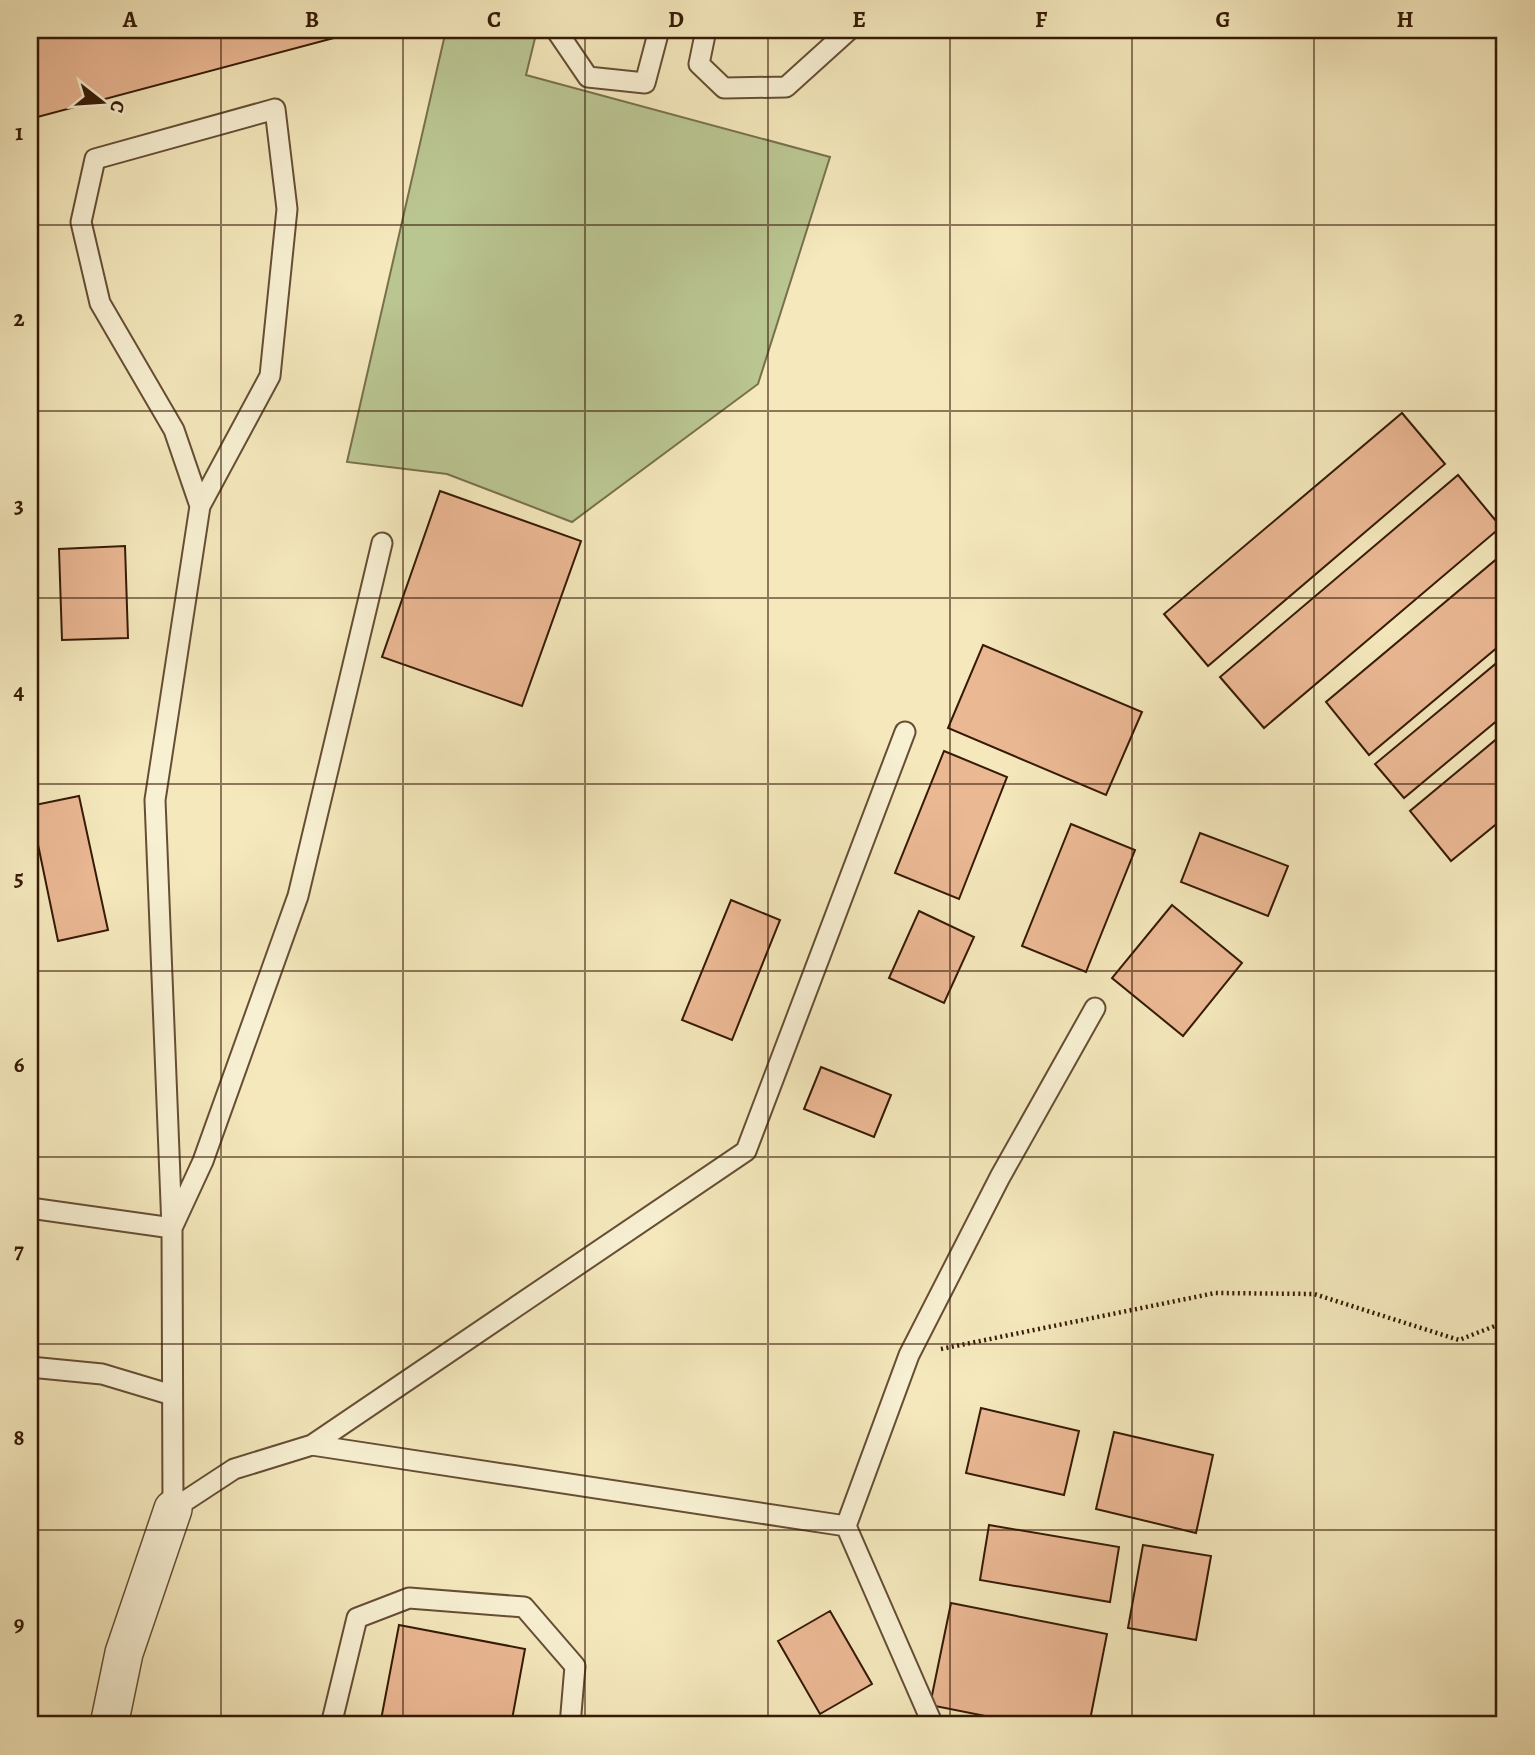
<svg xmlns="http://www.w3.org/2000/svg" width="1535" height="1755" viewBox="0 0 1535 1755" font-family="Alegreya,serif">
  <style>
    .green { fill: #bac692; stroke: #78704c; stroke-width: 2 }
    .building { fill: #ebb894; stroke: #361a06; stroke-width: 2 }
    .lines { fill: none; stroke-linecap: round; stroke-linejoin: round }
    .lane-casing { stroke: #664e34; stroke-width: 23 }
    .street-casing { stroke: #664e34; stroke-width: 40 }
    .path { stroke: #361a06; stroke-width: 4.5; stroke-dasharray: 2 3.5; stroke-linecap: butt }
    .lane { stroke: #f8f0d3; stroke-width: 19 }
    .street { stroke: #f8f0d3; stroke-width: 37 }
    .grid { fill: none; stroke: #361a06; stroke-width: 2; stroke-opacity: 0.55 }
    .neatline { fill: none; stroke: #361a06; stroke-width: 2.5 }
    .grid-label { font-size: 23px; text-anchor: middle; font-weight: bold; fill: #361a06 }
  </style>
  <rect width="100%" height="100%" fill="#f4e8bc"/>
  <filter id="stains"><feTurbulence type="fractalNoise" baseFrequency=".00286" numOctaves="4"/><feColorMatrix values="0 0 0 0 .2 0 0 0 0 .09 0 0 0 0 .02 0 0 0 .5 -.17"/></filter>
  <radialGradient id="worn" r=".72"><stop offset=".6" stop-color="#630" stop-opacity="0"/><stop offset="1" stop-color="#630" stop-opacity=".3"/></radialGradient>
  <!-- green -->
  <path class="green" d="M446 30H537L526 75 830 157 758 384 572 522 447 474 347 462Z"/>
  <!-- building -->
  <path class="building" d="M30 30H364L30 119Z
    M1402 413 1445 464 1208 666 1164 614Z
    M1458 475 1501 527 1264 728 1220 677Z
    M440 491 581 541 522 706 382 657Z
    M125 546 128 638 62 640 59 549Z
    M1505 552V641L1369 755 1326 702Z
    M983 645 1142 712 1106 795 948 728Z
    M1505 656V714L1404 798 1375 764Z
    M1505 732V817L1451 861 1410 811Z
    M944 751 1007 777 959 899 895 873Z
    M79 796 108 930 58 941 30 806Z
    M1071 824 1135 850 1086 972 1022 946Z
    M1200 833 1288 866 1268 916 1181 882Z
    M731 900 780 920 732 1040 682 1020Z
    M1172 905 1242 963 1183 1036 1112 978Z
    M919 911 974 937 944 1003 889 978Z
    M821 1067 891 1095 874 1137 804 1109Z
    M981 1408 1079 1431 1064 1495 966 1473Z
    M1114 1432 1213 1455 1196 1533 1096 1509Z
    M989 1525 1119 1547 1110 1602 980 1580Z
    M1143 1545 1211 1556 1196 1640 1128 1628Z
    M951 1603 1107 1634 1089 1725H1031L930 1705Z
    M830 1611 872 1684 820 1714 778 1641Z
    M399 1625 525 1649 511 1725H380Z"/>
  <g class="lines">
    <defs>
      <path id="lane" d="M556 30 588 77 645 83 659 30
        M706 30 699 64 724 88 786 87 849 30
        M30 1208 172 1228 203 1161 298 896 382 543
        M30 1367 102 1374 172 1395
        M312 1445 746 1151 905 732
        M173 1509 172 1228 155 800 200 506 270 376 287 209 275 109 95 159 81 222 100 303 174 430 200 506
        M173 1509 234 1469 312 1445 846 1526 933 1725
        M846 1526 909 1355 1000 1177 1095 1008
        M331 1725 357 1618 409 1598 524 1607 575 1666 570 1725"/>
      <path id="street" d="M109 1725 124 1653 173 1509"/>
    </defs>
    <!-- lane casing -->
    <use href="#lane" class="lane-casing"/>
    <!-- street casing -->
    <use href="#street" class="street-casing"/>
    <!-- path -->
    <path class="path" d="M941 1349 1215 1293 1314 1294 1459 1340 1505 1322"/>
    <!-- lane -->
    <use href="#lane" class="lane"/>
    <!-- street -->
    <use href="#street" class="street"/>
  </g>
  <!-- grid -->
  <path class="grid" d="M221 30V1725M403 30V1725M585 30V1725M768 30V1725M950 30V1725M1132 30V1725M1314 30V1725M30 225H1505M30 411H1505M30 598H1505M30 784H1505M30 971H1505M30 1157H1505M30 1344H1505M30 1530H1505"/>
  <!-- margin -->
  <rect width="1535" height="1755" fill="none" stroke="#f4e8bc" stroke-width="77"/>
  <!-- north arrow -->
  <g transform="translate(102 102) rotate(107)" stroke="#f8f0d3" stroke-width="5" paint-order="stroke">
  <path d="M0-5L12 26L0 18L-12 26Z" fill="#361a06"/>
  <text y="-10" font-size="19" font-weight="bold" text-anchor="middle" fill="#361a06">С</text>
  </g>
  <rect x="38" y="38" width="1458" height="1678" class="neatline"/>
  <g class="grid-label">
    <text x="130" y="27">A</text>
    <text x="312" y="27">B</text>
    <text x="494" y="27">C</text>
    <text x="676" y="27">D</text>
    <text x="859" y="27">E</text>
    <text x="1041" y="27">F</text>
    <text x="1223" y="27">G</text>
    <text x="1405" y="27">H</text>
    <text x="19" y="140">1</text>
    <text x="19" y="326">2</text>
    <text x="19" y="513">3</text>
    <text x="19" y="699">4</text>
    <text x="19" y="885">5</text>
    <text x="19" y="1072">6</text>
    <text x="19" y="1258">7</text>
    <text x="19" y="1445">8</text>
    <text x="19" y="1631">9</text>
  </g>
  <rect width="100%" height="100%" filter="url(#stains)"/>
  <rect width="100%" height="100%" fill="url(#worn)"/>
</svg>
